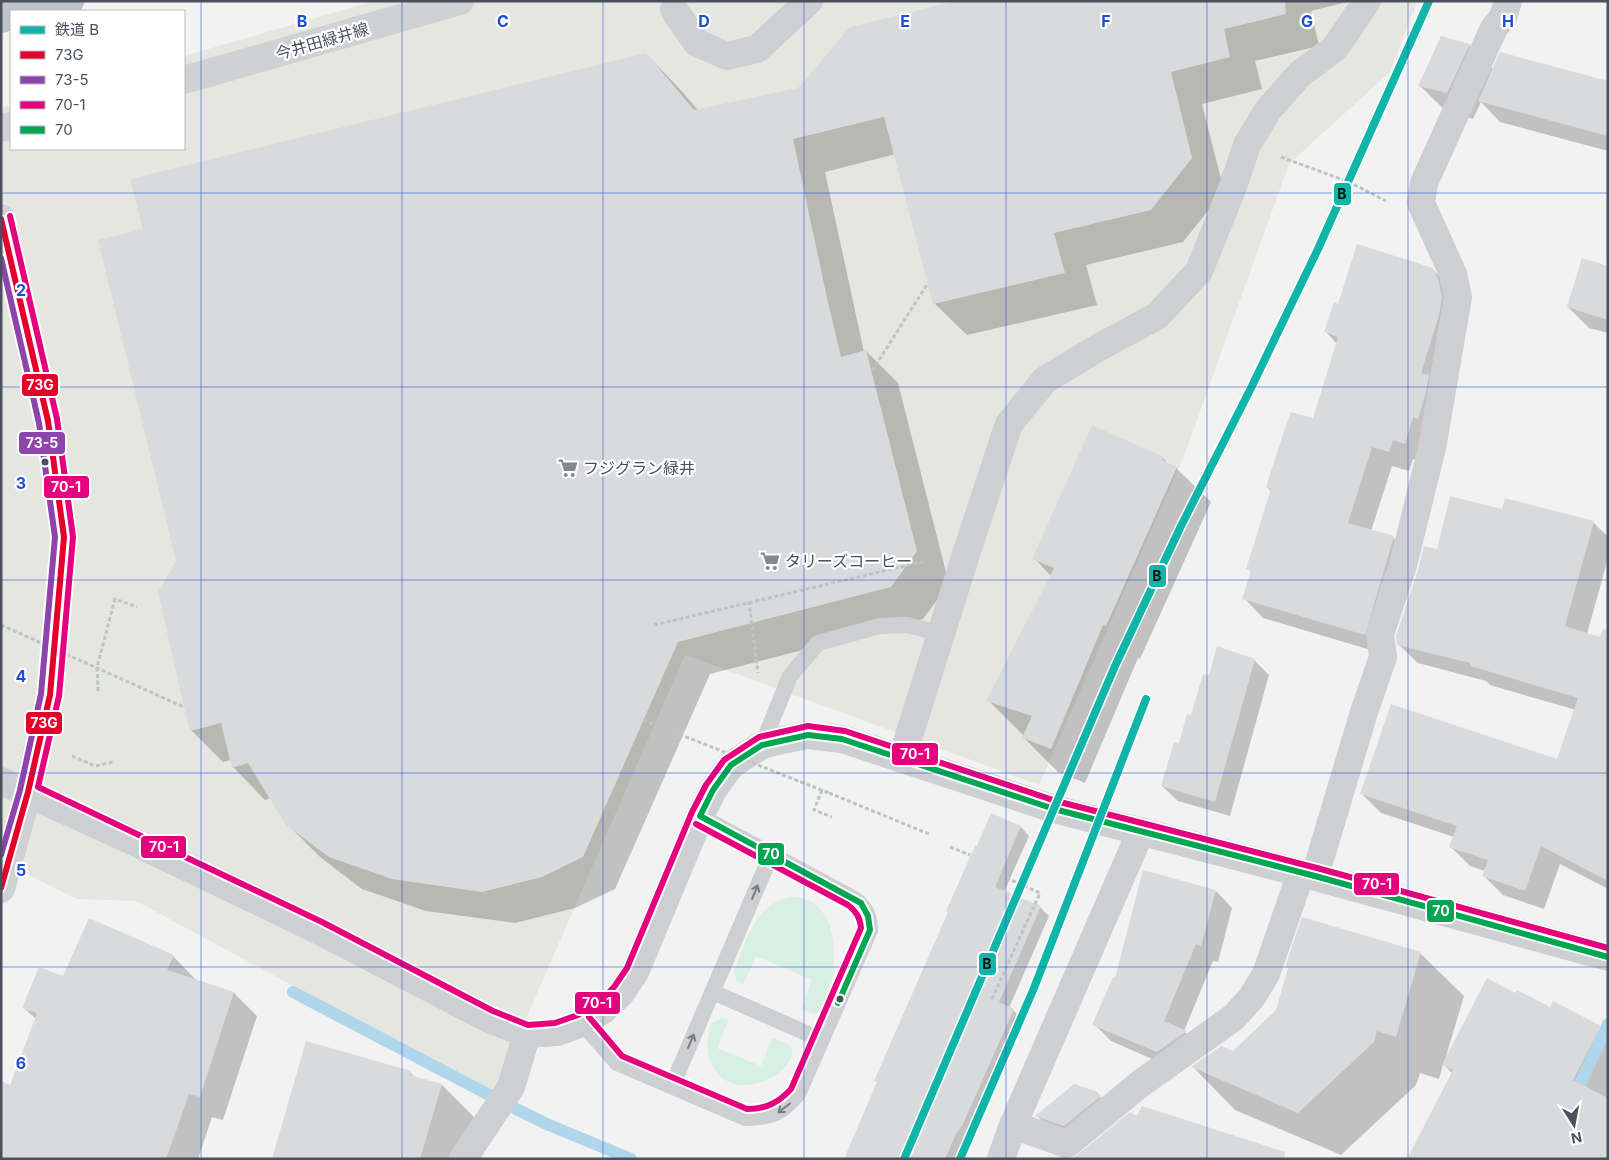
<svg xmlns="http://www.w3.org/2000/svg" width="1609" height="1160" viewBox="0 0 1609 1160" font-family="Inter,'Noto Sans JP',sans-serif">
  <style>
    .commercial { fill: #e6e6e0 }
    .green { fill: #d8efe4 }
    .shadow { fill: #0003 }
    .lines { fill: none; stroke-linecap: round; stroke-linejoin: round }
    .stream { stroke: #afd6eb; stroke-width: 12 }
    .building { fill: #d9dadc }
    .motorway-casing { stroke: #b7bac0; stroke-width: 30 }
    .path { stroke: #bbc6c4; stroke-width: 3; stroke-dasharray: 4 2.5; stroke-linecap: butt }
    .service { stroke: #cdcfd2; stroke-width: 16 }
    .minor { stroke: #cdcfd2; stroke-width: 28 }
    .tertiary { stroke: #cdcfd2; stroke-width: 28 }
    .secondary { stroke: #cfd1d3; stroke-width: 28 }
    .motorway { stroke: #bec2c8; stroke-width: 28 }
    .path-bridge { stroke: #bbc6c4; stroke-width: 3; stroke-dasharray: 4 2.5; stroke-linecap: butt }
    .bus-1-casing { stroke: #fff; stroke-width: 10 }
    .bus-2-casing { stroke: #fff; stroke-width: 10 }
    .bus-3-casing { stroke: #fff; stroke-width: 10 }
    .bus-4-casing { stroke: #fff; stroke-width: 10 }
    .bus-1 { stroke: #e4002b; stroke-width: 6 }
    .bus-2 { stroke: #8e44ad; stroke-width: 6 }
    .bus-3 { stroke: #e5007d; stroke-width: 6 }
    .bus-4 { stroke: #00a651; stroke-width: 6 }
    .rail-1-casing { stroke: #fff; stroke-width: 11 }
    .rail-1 { stroke: #0fb5a8; stroke-width: 8 }
    .oneway { stroke: #777d86 }
    .grid { fill: none; stroke: #1d4ed8; stroke-width: 1; stroke-opacity: 0.55 }
    .bus-dot { fill: #49515d; stroke: #fff; stroke-width: 2 }
    .labels { text-anchor: middle; dominant-baseline: central; stroke-width: 4.5; stroke-linejoin: round; paint-order: stroke }
    .street-label { font-size: 16px; fill: #49515d; stroke: #fff }
    .poi-label { font-size: 16px; fill: #49515d; stroke: #fff; text-anchor: start }
    .grid-label { font-size: 16px; text-anchor: middle; font-weight: bold; fill: #1d4ed8; stroke: #fff; stroke-width: 4.5; stroke-linejoin: round; paint-order: stroke }
    .line-badge { stroke: #fff; stroke-width: 2 }
    .badge-label { font-size: 14px; text-anchor: middle; font-weight: bold; fill: #fff }
    .pale-badge-label { font-size: 14px; text-anchor: middle; font-weight: bold; fill: #111 }
  </style>
  <rect width="100%" height="100%" fill="#f2f2f2"/>
  <!-- commercial -->
  <path class="commercial" d="M375 1H1417L1390 72 1289 164 1184 456 1039 785 685 655 493 1094 136 901 77 899 1 861V108L11 105V149H184V56Z"/>
  <!-- green -->
  <path class="green" d="M794 897C803 898 812 900 818 907 823 912 827 918 829 923 837 944 837 1004 814 1014L801 1010 812 980 756 956 743 985 736 980 734 971C747 940 755 901 794 897Z
    M721 1018 729 1019 717 1048 761 1066 772 1038C778 1040 786 1042 790 1046 805 1065 737 1112 712 1065 705 1051 707 1037 712 1023Z"/>
  <!-- shadow -->
  <path class="shadow" d="M962 1 1347 2 1311 11 1319 46 1255 61 1262 89 1202 104 1224 191 1183 242 1086 265 1097 305 967 335 934 303 896 154 825 172 864 352 866 351 898 383 949 584 923 619 710 674 615 889 575 908 515 923 426 911 362 889 320 857 287 824 271 798 265 800 233 767 231 760 223 762 191 730 178 561 144 230 646 54 678 87 698 110 799 89Z
    M1469 45 1494 70 1608 82V151L1500 122 1481 102 1473 119 1446 111 1420 86Z
    M1608 267V333L1589 328 1568 307Z
    M1432 269 1452 289 1424 462 1413 459 1409 471 1392 466 1371 531 1393 538 1413 557 1384 654 1263 618 1244 598 1252 573 1248 569 1271 491 1267 487 1314 420 1337 344 1326 332 1339 305Z
    M1163 458 1169 465 1176 468 1211 502 1140 659 1138 658 1085 783 1058 772 1024 738V736L988 700 1051 576 1034 558Z
    M1503 510 1593 522 1608 537V558L1587 634 1608 640V889L1560 864 1544 909 1503 895 1484 876 1485 871 1470 866 1451 847 1454 837 1381 813 1362 794 1558 761 1576 710 1490 685 1486 681 1418 663 1398 644 1438 551Z
    M1254 660 1269 675 1230 816 1178 801 1162 786 1210 677Z
    M992 815 1021 827 1029 836 1004 892 1040 907 1049 916 1009 1008 1013 1010 1022 1019 958 1159H845Z
    M1216 891 1232 908 1218 962 1213 961 1184 1031 1203 1049 1175 1069 1111 1041 1094 1024 1115 980Z
    M1420 953 1464 996 1445 1060 1516 994 1551 1008 1553 1002 1608 1031V1159L1453 1074 1443 1064 1439 1079 1420 1073 1416 1085 1341 1155 1235 1110 1193 1067 1233 1052 1277 1011 1289 969 1286 967Z
    M173 956 196 980 234 993 257 1016 223 1120 212 1117 198 1159H2L11 1086 36 1019 24 1008 64 978Z
    M410 1072 416 1078 442 1085 475 1118 463 1159H273Z
    M1095 1092 1118 1114 1055 1134 1037 1116Z"/>
  <g class="lines">
    <!-- stream -->
    <path class="stream" d="M293 992 491 1096
      M1574 1097 1608 1024
      M516 1109 549 1125 631 1159"/>
  </g>
  <!-- building -->
  <path class="building" d="M956 1H1285L1286 14 1224 29 1230 57 1171 72 1192 158 1151 210 1054 233 1065 273 933 304 884 117 793 139 827 298 841 357 866 350 917 551 891 587 678 642 583 857 542 877 482 892 392 879 329 857 286 825 248 763 232 768 221 723 190 731 184 707 158 592 176 561 98 240 143 229 130 179 646 53 694 110 798 88 850 27Z
    M1441 36 1470 44 1447 93 1418 86Z
    M1500 52 1608 81V136L1478 101Z
    M1357 244 1433 268 1438 279 1442 297 1439 315 1421 373 1429 375 1425 396 1418 419 1413 417 1405 444 1393 440 1389 452 1372 447 1348 523 1394 536 1365 635 1242 599 1251 571 1246 569 1271 489 1266 487 1284 431 1291 412 1313 418 1338 337 1324 332 1334 302 1338 304Z
    M1582 258 1608 266V320L1567 307Z
    M1092 425 1164 457 1162 460 1177 467 1106 626 1103 625 1051 749 1022 738 1032 716 986 701 1054 568 1032 559Z
    M1450 496 1502 509 1505 498 1594 521 1565 626 1600 637 1603 629 1608 630V881L1541 846 1525 891 1482 876 1488 860 1449 847 1457 826 1360 794 1391 704 1557 759 1578 698 1470 666V663L1397 645 1396 636 1418 570 1424 546 1437 549Z
    M1217 646 1255 659 1215 802 1161 786 1174 742 1179 743 1187 714 1191 715 1203 674 1209 675Z
    M991 813 1021 826 995 887 1041 906 999 1002 1014 1009 963 1124 956 1134 945 1159H844L877 1082 874 1081 948 912 946 911 975 846H977Z
    M1143 870 1216 890 1201 946 1196 944 1164 1021 1187 1031 1157 1052 1092 1025 1113 977 1115 978Z
    M1302 917 1421 952 1396 1037 1377 1031 1374 1042 1298 1113 1191 1067 1221 1046 1233 1051 1276 1010 1288 968 1285 967Z
    M89 918 174 955 167 970 234 992 200 1097 189 1094 166 1159H1V1081L10 1085 37 1013 22 1008 39 967 63 976Z
    M1487 978 1515 993 1517 990 1550 1007 1553 1001 1601 1026 1573 1080 1608 1098V1159H1407L1453 1070 1442 1065Z
    M306 1041 411 1071 410 1075 442 1084 420 1159H272Z
    M1074 1084 1096 1091 1101 1096 1064 1126 1035 1116Z
    M1142 1106 1285 1152 1284 1159H1072L1130 1112 1137 1116Z"/>
  <g class="lines">
    <defs>
      <path id="motorway" d="M28 11 69 1
        M1 18 11 15"/>
    </defs>
    <!-- motorway casing -->
    <use href="#motorway" class="motorway-casing"/>
    <!-- path -->
    <path class="path" d="M1281 157 1349 182 1386 201
      M872 371 928 283
      M749 601 758 673
      M654 625 926 561
      M98 691 97 667 115 599 137 607
      M673 733 689 718
      M72 756 95 766 113 762
      M822 790 814 810 832 817
      M829 793 929 834
      M647 812 678 734
      M950 847 970 855
      M992 999 1040 893 1000 875"/>
    <!-- service -->
    <path class="service" d="M762 745 790 676 818 643 880 626 907 625 942 634
      M713 992 822 1040
      M582 1023 617 1063 745 1118C771 1118 782 1113 798 1094L870 930C870 916 865 906 853 898L700 816
      M672 1086 771 855"/>
    <!-- minor -->
    <path class="minor" d="M1315 876 1364 712 1383 657 1380 634 1403 565 1432 448 1458 297 1453 274 1421 203 1424 183 1494 28 1503 17 1508 1
      M1013 1125 1067 1144 1140 1084 1234 1017 1252 997 1266 974 1301 873 1608 957
      M463 1159 511 1087 527 1034
      M1001 1159 1013 1125 1141 831"/>
    <!-- tertiary -->
    <path class="tertiary" d="M674 10 697 43 727 56 757 49 809 1
      M902 758 967 551 1009 424 1045 380 1096 349 1157 316 1199 271 1232 189 1247 145 1268 110 1300 74 1335 48 1367 1
      M1 781 128 839 318 930 489 1019 527 1034 557 1032 582 1023 603 1010 621 993 635 972 700 816 713 790 731 765 762 745 782 740 808 735 842 739 1054 809 1301 873"/>
    <!-- secondary -->
    <path class="secondary" d="M184 80 460 1
      M1 128 11 126
      M1 218 48 421 64 537 50 695 28 792 1 889"/>
    <!-- motorway -->
    <use href="#motorway" class="motorway"/>
    <!-- path-bridge -->
    <path class="path-bridge" d="M1 625 184 707
      M643 720 829 793"/>
    <defs>
      <path id="bus-1" d="M1 219 48 421 64 537 50 695 28 792 1 888"/>
      <path id="bus-2" d="M1 258 39 423 55 537 41 694 20 790 1 855"/>
      <path id="bus-3" d="M10 216 57 419 73 537 59 696 38 787 322 922 493 1011 528 1025 555 1023 578 1015 598 1003 614 987 627 968 692 812 706 785 724 760 759 737 808 726 845 731 1056 801 1317 868 1608 948
        M589 1017 622 1056 747 1109C766 1109 778 1103 791 1089L861 928C860 918 857 912 848 905L696 824"/>
      <path id="bus-4" d="M838 1003 870 930 868 916 861 903 700 816 713 790 731 765 762 745 808 735 842 739 1054 809 1315 876 1608 957"/>
    </defs>
    <!-- bus-1 casing -->
    <use href="#bus-1" class="bus-1-casing"/>
    <!-- bus-2 casing -->
    <use href="#bus-2" class="bus-2-casing"/>
    <!-- bus-3 casing -->
    <use href="#bus-3" class="bus-3-casing"/>
    <!-- bus-4 casing -->
    <use href="#bus-4" class="bus-4-casing"/>
    <!-- bus-1 -->
    <use href="#bus-1" class="bus-1"/>
    <!-- bus-2 -->
    <use href="#bus-2" class="bus-2"/>
    <!-- bus-3 -->
    <use href="#bus-3" class="bus-3"/>
    <!-- bus-4 -->
    <use href="#bus-4" class="bus-4"/>
    <defs>
      <path id="rail-1" d="M904 1159 1115 666 1181 526 1251 388 1318 249 1429 1
        M960 1159 1034 988 1146 699"/>
    </defs>
    <!-- rail-1 casing -->
    <use href="#rail-1" class="rail-1-casing"/>
    <!-- rail-1 -->
    <use href="#rail-1" class="rail-1"/>
  </g>
  <!-- one-way arrows -->
  <defs><path id="oneway-shaft" d="M-6 0H5M1.5-3L5.5 0L1.5 3" fill="none" stroke-width="1.6" stroke-linecap="round" stroke-linejoin="round" transform="scale(1.25)"/></defs>
  <g class="oneway">
    <use href="#oneway-shaft" transform="translate(755 892) rotate(-67)"/>
    <use href="#oneway-shaft" transform="translate(691 1041) rotate(-67)"/>
    <use href="#oneway-shaft" transform="translate(784 1108) rotate(143)"/>
  </g>
  <!-- grid -->
  <path class="grid" d="M201 1V1159M402 1V1159M603 1V1159M804 1V1159M1006 1V1159M1207 1V1159M1408 1V1159M1 193H1608M1 387H1608M1 580H1608M1 773H1608M1 967H1608"/>
  <!-- icons -->
  <defs>
    <symbol id="supermarket-bare" viewBox="-9 -9 18 18"><path d="M-6-5.5h2.5l.6 2H6L4.5 2H-2.5L-4.4-4H-6ZM-1.5 3.2a1.3 1.3 0 1 0 .1 0ZM3 3.2a1.3 1.3 0 1 0 .1 0Z" fill="#848991" stroke="#fff" stroke-width="2.5" paint-order="stroke"/></symbol>
  </defs>
  <g fill-rule="evenodd">
    <use href="#supermarket-bare" x="554" y="454" width="28" height="28"/>
    <use href="#supermarket-bare" x="756" y="547" width="28" height="28"/>
  </g>
  <!-- markers -->
  <g class="bus-dot">
    <circle cx="45" cy="462" r="4.5"/>
    <circle cx="840" cy="999" r="4.5"/>
  </g>
  <g class="labels">
    <!-- street labels -->
    <g class="street-label">
      <text transform="translate(322 41) rotate(-16)">今井田緑井線</text>
    </g>
    <!-- poi labels -->
    <g class="poi-label">
      <text x="583" y="468">フジグラン緑井</text>
      <text x="785" y="561">タリーズコーヒー</text>
    </g>
  </g>
  <g class="grid-label">
    <text x="302" y="27">B</text>
    <text x="503" y="27">C</text>
    <text x="704" y="27">D</text>
    <text x="905" y="27">E</text>
    <text x="1106" y="27">F</text>
    <text x="1307" y="27">G</text>
    <text x="1508" y="27">H</text>
    <text x="21" y="296">2</text>
    <text x="21" y="489">3</text>
    <text x="21" y="682">4</text>
    <text x="21" y="876">5</text>
    <text x="21" y="1069">6</text>
  </g>
  <g class="line-badge">
    <rect x="1333" y="182" width="19" height="24" rx="5" fill="#0fb5a8"/>
    <rect x="21" y="373" width="38" height="24" rx="5" fill="#e4002b"/>
    <rect x="18" y="431" width="48" height="24" rx="5" fill="#8e44ad"/>
    <rect x="43" y="475" width="47" height="24" rx="5" fill="#e5007d"/>
    <rect x="1148" y="564" width="19" height="24" rx="5" fill="#0fb5a8"/>
    <rect x="25" y="711" width="38" height="24" rx="5" fill="#e4002b"/>
    <rect x="891" y="742" width="48" height="24" rx="5" fill="#e5007d"/>
    <rect x="140" y="835" width="47" height="24" rx="5" fill="#e5007d"/>
    <rect x="757" y="842" width="28" height="24" rx="5" fill="#00a651"/>
    <rect x="1353" y="872" width="47" height="24" rx="5" fill="#e5007d"/>
    <rect x="1426" y="899" width="29" height="24" rx="5" fill="#00a651"/>
    <rect x="978" y="952" width="19" height="24" rx="5" fill="#0fb5a8"/>
    <rect x="574" y="991" width="47" height="24" rx="5" fill="#e5007d"/>
  </g>
  <g class="badge-label">
    <text x="40" y="390">73G</text>
    <text x="42" y="448">73-5</text>
    <text x="66" y="492">70-1</text>
    <text x="44" y="728">73G</text>
    <text x="915" y="759">70-1</text>
    <text x="164" y="852">70-1</text>
    <text x="771" y="859">70</text>
    <text x="1377" y="889">70-1</text>
    <text x="1441" y="916">70</text>
    <text x="597" y="1008">70-1</text>
  </g>
  <g class="pale-badge-label">
    <text x="1342" y="199">B</text>
    <text x="1157" y="581">B</text>
    <text x="987" y="969">B</text>
  </g>
  <!-- border -->
  <rect width="1609" height="1160" fill="none" stroke="#49515d" stroke-width="5"/>
  <!-- legend -->
  <rect x="10" y="10" width="175" height="140" fill="#ffffff" stroke="#b6b9be"/>
  <rect x="20" y="26" width="25" height="8" fill="#0fb5a8" stroke="#b6b9be"/>
  <text x="55" y="35" font-size="15" fill="#49515d">鉄道 B</text>
  <rect x="20" y="51" width="25" height="8" fill="#e4002b" stroke="#b6b9be"/>
  <text x="55" y="60" font-size="15" fill="#49515d">73G</text>
  <rect x="20" y="76" width="25" height="8" fill="#8e44ad" stroke="#b6b9be"/>
  <text x="55" y="85" font-size="15" fill="#49515d">73-5</text>
  <rect x="20" y="101" width="25" height="8" fill="#e5007d" stroke="#b6b9be"/>
  <text x="55" y="110" font-size="15" fill="#49515d">70-1</text>
  <rect x="20" y="126" width="25" height="8" fill="#00a651" stroke="#b6b9be"/>
  <text x="55" y="135" font-size="15" fill="#49515d">70</text>
  <!-- north arrow -->
  <g transform="translate(1574 1125) rotate(169)" stroke="#ffffff" stroke-width="4" paint-order="stroke">
  <path d="M0-4L9 19L0 12L-9 19Z" fill="#49515d"/>
  <text y="-8" font-size="14" font-weight="bold" text-anchor="middle" fill="#49515d">N</text>
  </g>
</svg>
